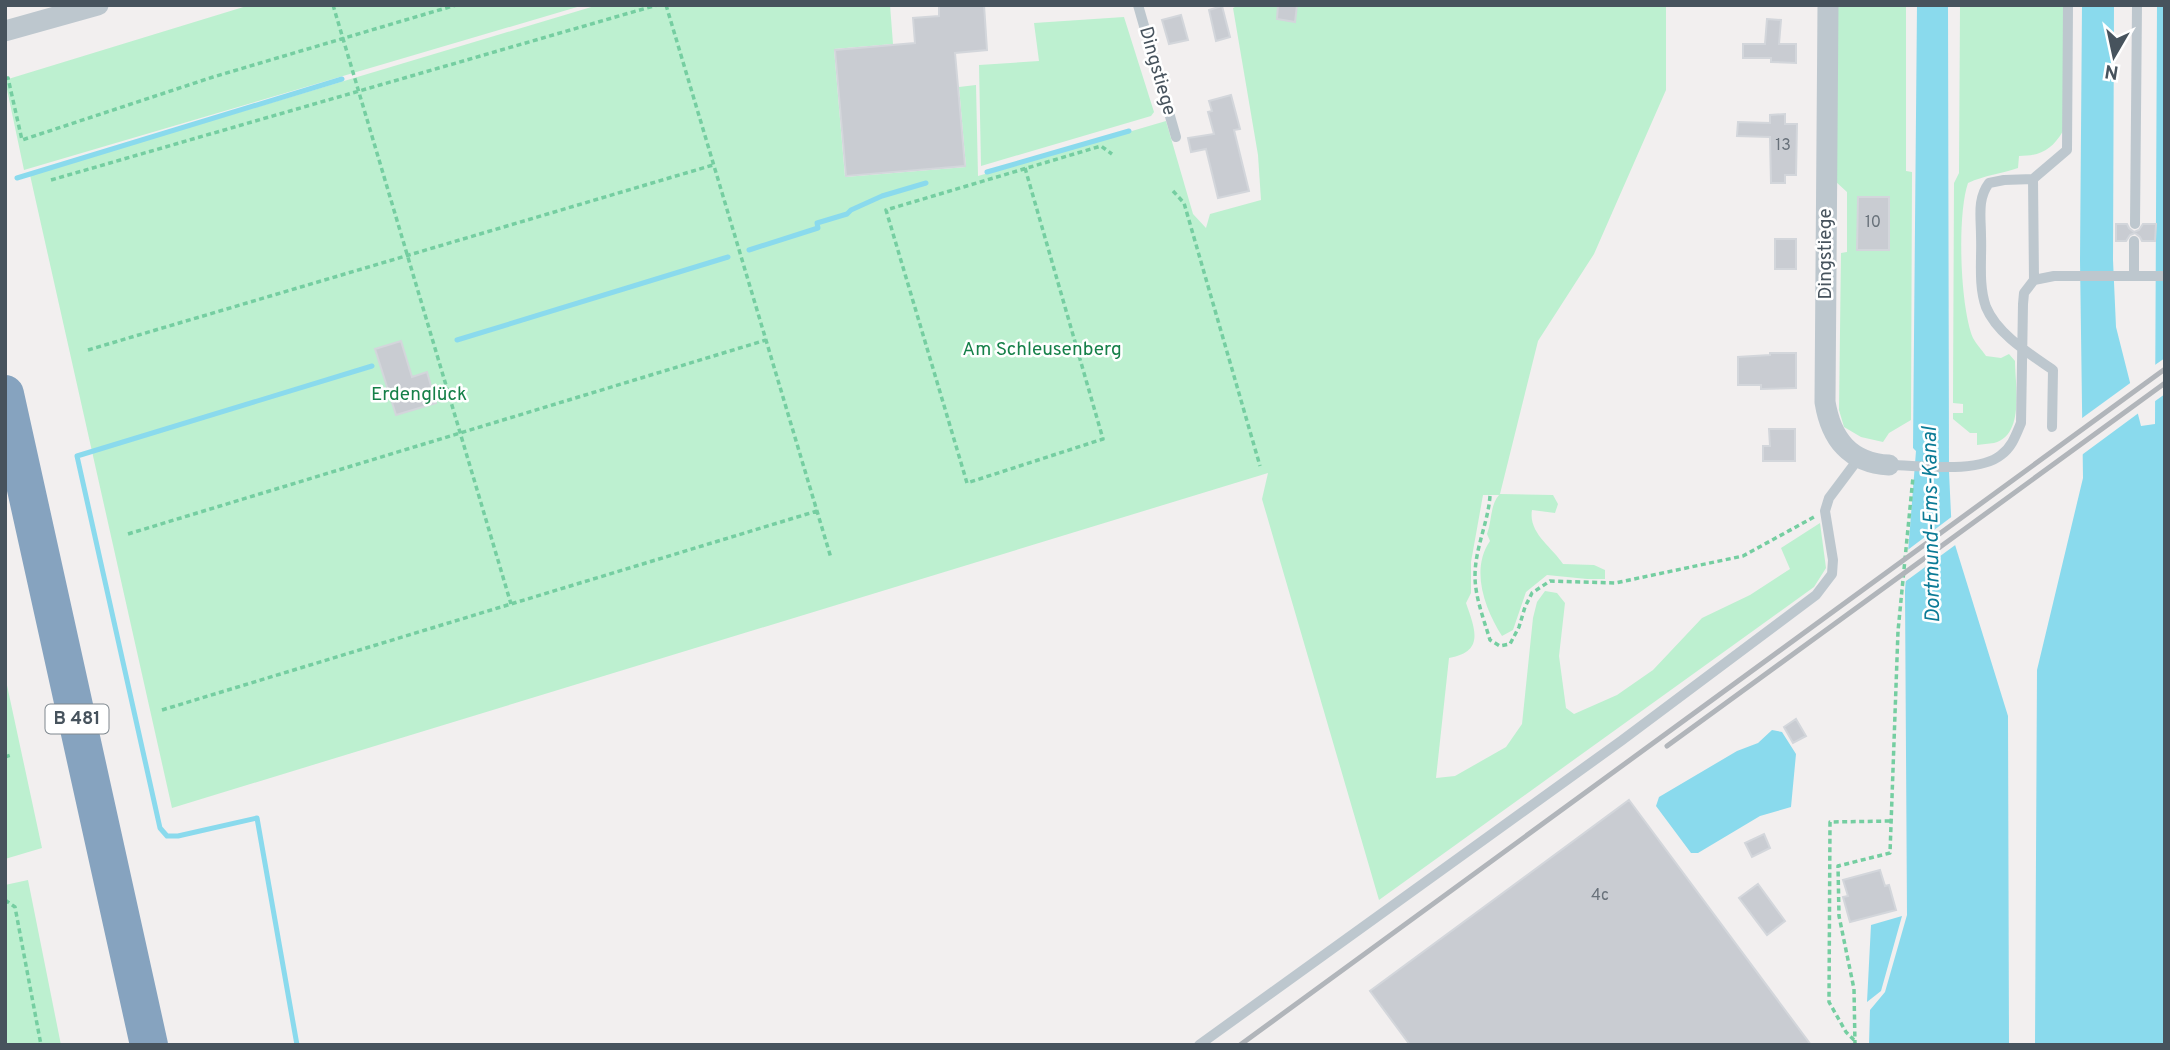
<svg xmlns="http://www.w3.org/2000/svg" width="2170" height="1050" viewBox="0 0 2170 1050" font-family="Overpass,sans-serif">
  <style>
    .green { fill: #bdf0d0 }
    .water { fill: #8adaed }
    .pier { fill: #f2efef }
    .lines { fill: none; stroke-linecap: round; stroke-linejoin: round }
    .stream { stroke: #8adaed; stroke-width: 5 }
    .building { fill: #c9ccd2; stroke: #d3d6db; stroke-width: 2 }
    .path { stroke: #75cea1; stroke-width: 3.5; stroke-dasharray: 5 3.5; stroke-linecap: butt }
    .lane { stroke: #bdc7ce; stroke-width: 10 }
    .street { stroke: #bdc7ce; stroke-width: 21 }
    .highway { stroke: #86a3bf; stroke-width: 38 }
    .rail { stroke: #b1b5ba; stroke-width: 5 }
    .labels { text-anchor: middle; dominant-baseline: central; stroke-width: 5; stroke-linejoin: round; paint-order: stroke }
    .number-label { font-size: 16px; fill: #68717a }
    .shield { fill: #fff; stroke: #7e878e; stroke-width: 2 }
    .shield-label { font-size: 18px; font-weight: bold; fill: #47535d }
    .street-label { font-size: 19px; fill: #47535d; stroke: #fff }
    .park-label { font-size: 19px; fill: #168049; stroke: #fff }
    .water-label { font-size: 21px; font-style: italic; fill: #0b7b96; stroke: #fff }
  </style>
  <rect width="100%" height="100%" fill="#f2efef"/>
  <!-- green -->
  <path class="green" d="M250 5H584L24 170 5 80Z
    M598 5H890L893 44 834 49 845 177 966 167 959 87 976 85 978 176 1166 121 1193 214 1206 228 1210 214 1261 200 1258 155 1233 8 1239 5H1666V90L1594 254 1538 341 1500 494 1553 495 1558 504 1555 513 1532 510C1528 533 1552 547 1563 564L1594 565 1605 570V579H1587L1547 575 1526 592 1513 630 1502 636C1485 609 1470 570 1490 541L1487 534C1492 521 1490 505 1499 495H1483L1471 562V593L1466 603C1475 629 1485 652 1449 658L1436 778 1455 776 1506 747 1522 724 1533 618 1537 602 1545 591 1557 593 1565 603 1559 656 1566 708 1574 714 1617 695 1653 670 1702 618 1750 595 1790 569 1781 548 1820 523 1826 568 1814 587 1379 900 1262 499 1268 473 172 808 30 175Z
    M1835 5H1906V171L1912 172 1911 420 1889 433 1883 442 1861 437 1844 427 1839 410 1841 253 1847 252V192L1835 181Z
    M1960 5H2063V131C2052 150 2040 156 2019 156L2018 168C2001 174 1985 175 1968 183 1957 215 1960 307 1973 338 1976 344 1982 350 1986 356L2001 358 2009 354 2015 361C2015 385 2025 435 1994 443 1989 444 1982 444 1977 445V433H1970L1953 419V413H1963V404L1953 403V397L1954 183 1959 173Z
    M1124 17 1154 112 1151 116 981 166 979 65 1039 61 1034 23Z
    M5 676 42 848 5 859Z
    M28 880 61 1045H5V885Z"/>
  <!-- water -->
  <path class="water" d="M1917 5H1948L1949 472 1952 535 2008 716 2009 1045H1869L1870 1010 1885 992 1907 915 1905 591 1916 451 1913 448Z
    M2082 5H2114L2113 260 2116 327 2141 426 2155 424 2157 5H2165V1045H2035L2037 670 2083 478 2080 260Z
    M1772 730 1782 732 1796 754 1791 807 1760 816 1698 853H1691L1656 806 1659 797 1737 751 1758 743Z
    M1902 916 1881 991 1867 1002 1871 925Z"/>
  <!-- pier -->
  <path class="pier" d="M2165 358V394L2151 404 2152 367Z
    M2133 381 2140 412 2079 457 2078 421Z
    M1954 515 1958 543 1902 584 1905 552Z"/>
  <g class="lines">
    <!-- stream -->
    <path class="stream" d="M987 172 1129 131
      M17 178 342 79
      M749 250 818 228 817 223 847 214 851 210 882 196 926 183
      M457 340 728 257
      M297 1045 257 818 178 836H167L160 828 77 456 372 366"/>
  </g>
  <!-- building -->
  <path class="building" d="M939 5H984L987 50 955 53 965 166 846 176 835 50 915 43 913 18 939 16Z
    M1278 5H1297L1295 22 1277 19Z
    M1222 6 1230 37 1216 41 1209 10Z
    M1181 15 1188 40 1169 44 1162 20Z
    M1767 19 1781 20 1779 44H1796V63L1771 62V58H1743V44H1765Z
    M1231 95 1240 129 1234 130 1249 191 1218 198 1206 149 1191 152 1188 138 1214 134 1208 112 1212 111 1209 101Z
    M1785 114V124H1797L1796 175H1785V183H1771L1770 137 1737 136 1738 122 1770 123V115Z
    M1858 197H1889V250H1857Z
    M2116 224H2127L2129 228 2134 232 2139 230 2143 224H2156L2155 241H2142L2140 237 2135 233 2130 235 2126 241H2116Z
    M1775 239H1796V269H1775Z
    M401 341 412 377 427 372 436 403 396 415 375 349Z
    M1770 353H1796V388L1761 389V385H1738V357L1770 355Z
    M1769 429H1795V461H1763V446H1770Z
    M1796 719 1806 736 1793 743 1784 727Z
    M1629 800 1811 1045H1410L1370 991Z
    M1764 834 1770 848 1752 857 1745 843Z
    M1880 870 1885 886 1889 885 1896 910 1850 922 1843 897 1848 896 1843 880Z
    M1758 884 1785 921 1767 935 1739 898Z"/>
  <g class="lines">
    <!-- path -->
    <path class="path" d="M333 5 511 604
      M666 5 831 558
      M5 79 8 78 22 140 213 77 456 5
      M1025 168 1103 439 967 483 886 210 1101 146 1112 154
      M51 180 657 5
      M1173 191 1184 203 1260 466
      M88 350 713 165
      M1490 496C1488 523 1475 548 1475 576 1475 597 1484 620 1490 640L1500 646 1510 644 1519 627 1525 607 1532 593 1550 581 1615 583 1743 556 1814 517
      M128 534 766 340
      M162 710 817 511
      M5 757 11 755
      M5 900 15 907 41 1045
      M1854 1040 1846 1032 1829 1002 1830 822 1892 821
      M1855 1045 1854 989 1839 916 1838 866 1890 853 1898 631 1913 477"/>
    <!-- lane -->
    <path class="lane" d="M1138 5 1176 137
      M2033 179 2067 150 2068 5
      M2135 224 2137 5
      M2134 276V241
      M2034 280 2033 179 2004 180 1989 183C1977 199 1981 217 1981 236 1982 258 1978 285 1986 307 1997 334 2030 354 2053 370L2052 427
      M1889 465C1918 465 1978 474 2001 455 2012 447 2016 435 2021 423L2023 304 2024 293 2034 280 2054 276H2165
      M1199 1045 1621 741 1816 595 1832 574 1833 560 1825 511 1829 498 1859 458"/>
    <!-- street -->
    <path class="street" d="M1828 5 1825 402C1831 439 1850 463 1889 465
      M5 31 98 5"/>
    <!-- highway -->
    <path class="highway" d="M5 394 149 1045"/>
    <!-- rail -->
    <path class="rail" d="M1667 746 2165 383
      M1240 1045 2165 369"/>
  </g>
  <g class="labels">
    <!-- number labels -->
    <g class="number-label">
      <text x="1783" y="146">13</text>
      <text x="1873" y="223">10</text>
      <text x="1600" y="896">4c</text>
    </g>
    <!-- shield labels -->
    <rect class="shield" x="45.5" y="704.5" width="63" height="29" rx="5"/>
    <g class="shield-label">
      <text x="77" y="719">B 481</text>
    </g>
    <!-- street labels -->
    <g class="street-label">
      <text transform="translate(1157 71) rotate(74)">Dingstiege</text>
      <text transform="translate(1826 254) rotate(-90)">Dingstiege</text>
    </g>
    <!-- park labels -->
    <g class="park-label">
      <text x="1042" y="350">Am Schleusenberg</text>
      <text x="419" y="395">Erdenglück</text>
    </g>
    <!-- water labels -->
    <g class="water-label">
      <text transform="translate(1932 525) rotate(-91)">Dortmund-Ems-Kanal</text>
    </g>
  </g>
  <!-- border -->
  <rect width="2170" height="1050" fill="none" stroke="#47535d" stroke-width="14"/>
  <!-- north arrow -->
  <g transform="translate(2114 56) rotate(189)" stroke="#ffffff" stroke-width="5" paint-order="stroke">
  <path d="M0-5L12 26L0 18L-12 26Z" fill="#47535d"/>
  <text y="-10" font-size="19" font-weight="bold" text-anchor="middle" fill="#47535d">N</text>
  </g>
</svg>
